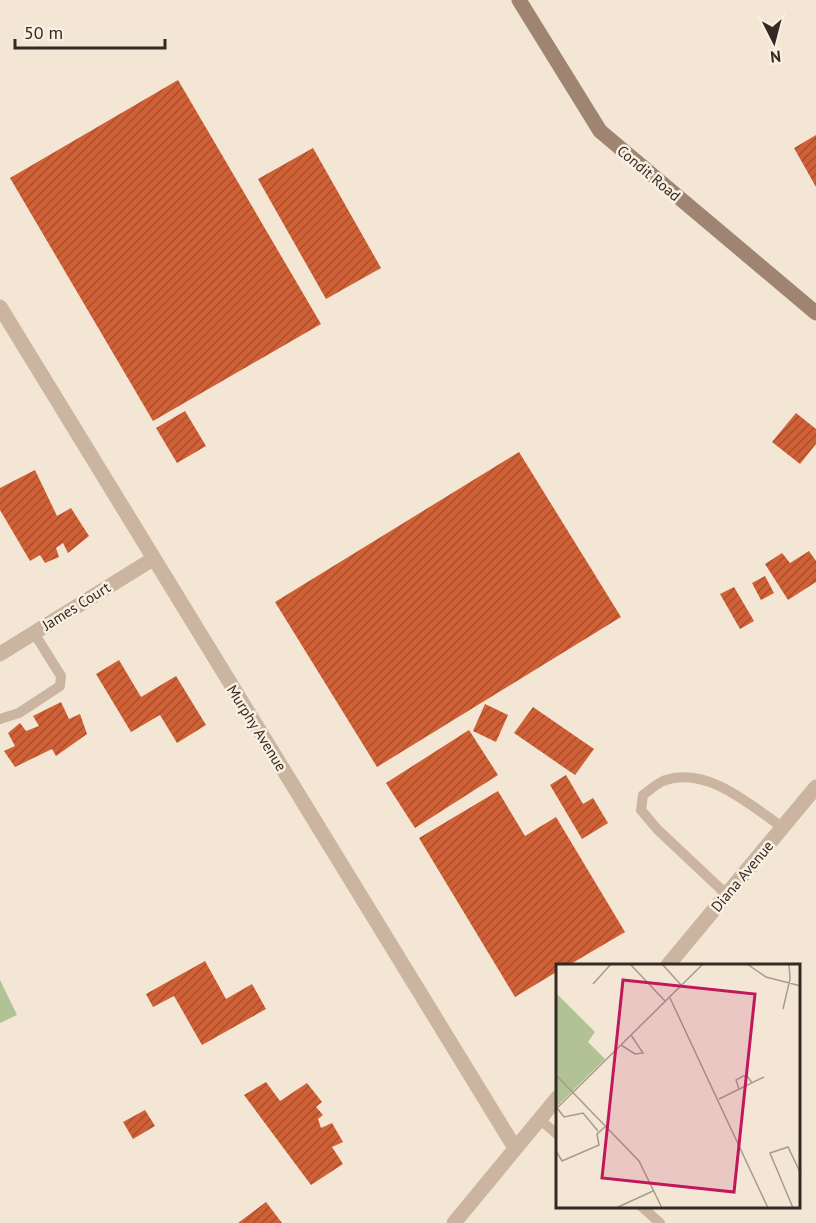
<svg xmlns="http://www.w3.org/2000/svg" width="816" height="1223" viewBox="0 0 816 1223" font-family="'PT Sans',sans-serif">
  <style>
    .grass { fill: #b1c294 }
    .building { fill: url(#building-hatch) }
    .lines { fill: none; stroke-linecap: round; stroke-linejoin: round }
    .lane { stroke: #cbb5a0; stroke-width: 10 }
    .street { stroke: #cbb5a0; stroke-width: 15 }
    .secondary { stroke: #9f8472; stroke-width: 15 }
    .labels { text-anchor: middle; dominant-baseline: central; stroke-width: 5; stroke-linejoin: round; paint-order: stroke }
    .street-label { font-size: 15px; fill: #342a24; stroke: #faf0e1 }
    .inset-road { fill: none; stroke: #a79b8e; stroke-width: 1.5 }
    .view { fill: #c2185b; fill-opacity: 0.15; stroke: #c2185b; stroke-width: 3 }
    .inset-edge { fill: none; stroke: #342a24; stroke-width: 3 }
  </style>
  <defs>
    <pattern id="building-hatch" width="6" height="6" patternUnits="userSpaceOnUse" patternTransform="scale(1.5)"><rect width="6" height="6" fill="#d06035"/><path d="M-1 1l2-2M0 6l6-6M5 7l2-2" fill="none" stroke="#aa4f2d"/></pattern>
  </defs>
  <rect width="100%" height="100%" fill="#f3e6d5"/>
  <!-- grass -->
  <path class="grass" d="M0 980 17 1015 0 1023Z"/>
  <!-- building -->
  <path class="building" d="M178 80 321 324 153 421 10 178Z
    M816 135V187L794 148Z
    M313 148 381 268 326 299 258 179Z
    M185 411 206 446 177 463 156 428Z
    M796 413 816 429V444L800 464 772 442Z
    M519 452 621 617 377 767 275 602Z
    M35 470 57 516 71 508 89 536 68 553 63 543 56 548 59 557 45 563 40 555 30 561 0 510V488Z
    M809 551 816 561V582L788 600 765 564 782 553 790 563Z
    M765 576 774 593 761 600 752 583Z
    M734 587 754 621 740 629 720 594Z
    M119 660 141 697 176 676 206 725 177 743 160 715 131 732 96 674Z
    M61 702 69 719 80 714 87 734 56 756 52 749 15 767 4 751 15 746 8 733 20 723 26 731 39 726 33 716Z
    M485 704 508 715 496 742 473 731Z
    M533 707 594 749 575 775 514 733Z
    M469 730 498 775 415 828 386 783Z
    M566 775 583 804 593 798 608 823 582 839 550 785Z
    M498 791 525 836 556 817 625 932 569 965H558V971L515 997 419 838Z
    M205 961 226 999 252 984 266 1009 202 1045 174 996 153 1007 146 994Z
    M266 1082 280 1101 307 1083 322 1102 316 1107 323 1115 318 1119 321 1128 332 1123 343 1142 332 1147 343 1164 311 1185 244 1095Z
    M145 1110 155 1126 133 1139 123 1122Z
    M266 1202 282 1223H238Z"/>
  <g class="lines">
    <!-- lane -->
    <path class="lane" d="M0 719 19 713 60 686 61 676 34 633
      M726 894 657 829 641 810 643 795C649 791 656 784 663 781 706 765 749 804 782 827
      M539 1119 558 1135
      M641 1206 660 1223"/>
    <!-- street -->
    <path class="street" d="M0 307 515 1148
      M0 654 153 559
      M668 965 816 787
      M454 1223 558 1097"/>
    <!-- secondary -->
    <path class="secondary" d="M519 0 600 131 816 313"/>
  </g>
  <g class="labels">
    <!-- street labels -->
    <g class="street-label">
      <text transform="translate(649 173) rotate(40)">Condit Road</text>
      <text transform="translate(76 606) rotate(-32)">James Court</text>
      <text transform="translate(257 728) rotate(58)">Murphy Avenue</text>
      <text transform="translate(742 876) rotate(-50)">Diana Avenue</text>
    </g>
  </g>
  <!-- overview -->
  <g transform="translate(556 964)">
    <rect width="244" height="244" fill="#f3e6d5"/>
    <path d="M0 29 39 68 32 78 49 95 0 143Z" fill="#b1c294"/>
    <path class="inset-road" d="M74 0 110 38M106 0 126 22M191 0 210 13 245 22M37 20 55 0M114 34 212 244M227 45 234 15 233 0M65 81 79 90 87 89 75 71M0 111 83 197 106 244M183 125 180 116 187 112 192 113 196 119M163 135 208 113M1 144 8 153 27 149 42 167M0 145 147 0M0 187 6 197 43 181 41 170 50 162M60 244 97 227M237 244 214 189 232 183 245 210"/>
    <path class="view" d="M67 16 199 30 178 228 46 214Z"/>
    <rect width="244" height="244" class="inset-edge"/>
  </g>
  <!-- north arrow -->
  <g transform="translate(774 42) rotate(174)" stroke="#faf0e1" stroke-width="4.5" paint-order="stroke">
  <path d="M0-4.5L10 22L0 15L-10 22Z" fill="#342a24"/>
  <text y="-9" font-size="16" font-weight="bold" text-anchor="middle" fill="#342a24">N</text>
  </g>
  <!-- scale -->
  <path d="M15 39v9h150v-9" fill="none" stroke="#342a24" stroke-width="3"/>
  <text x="24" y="39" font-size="18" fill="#342a24" stroke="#faf0e1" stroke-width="4.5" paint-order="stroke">50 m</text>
</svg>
